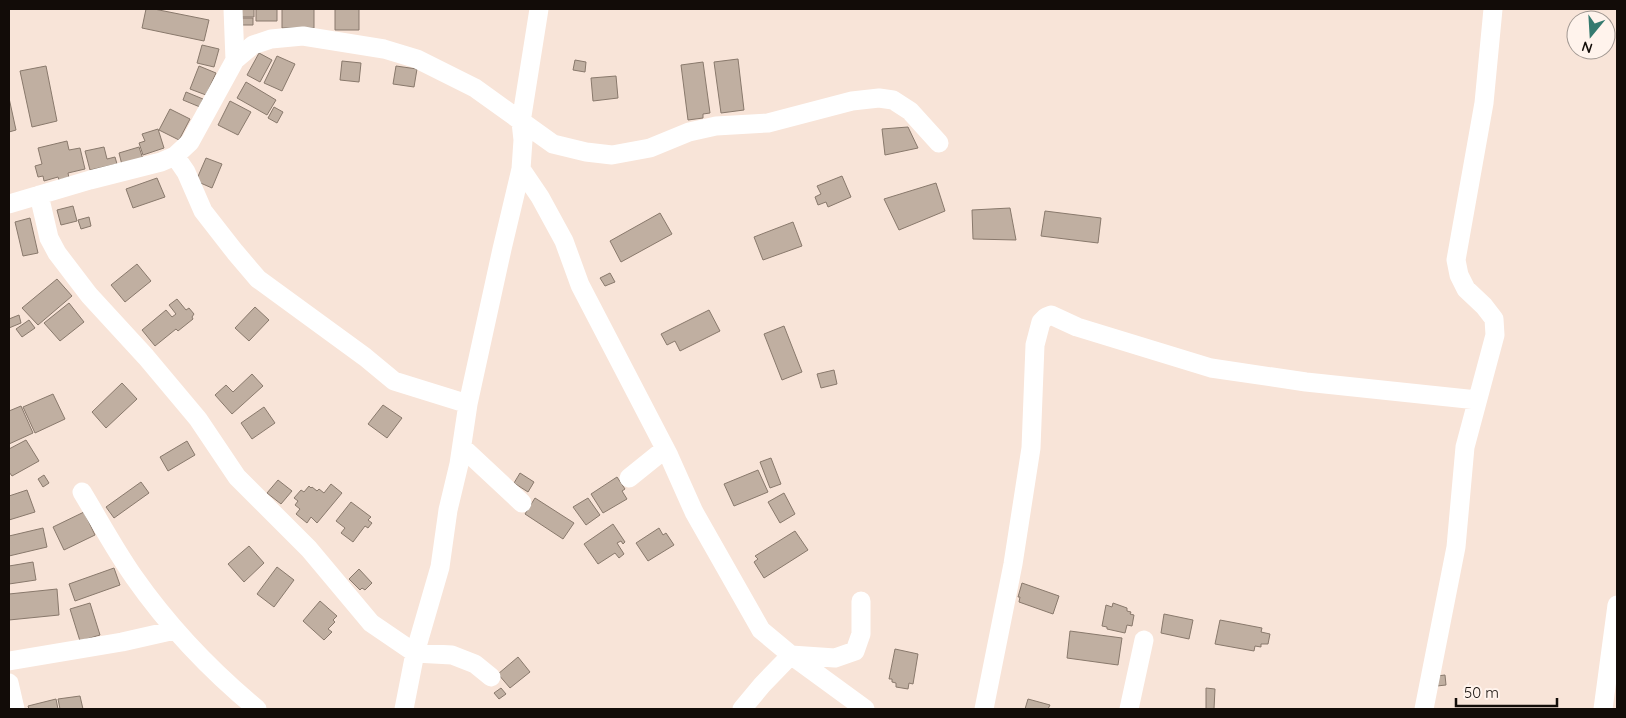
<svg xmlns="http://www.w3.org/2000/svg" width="1626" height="718" viewBox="0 0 1626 718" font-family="Quicksand,sans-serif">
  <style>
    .building { fill: #c0afa1; stroke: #89796c }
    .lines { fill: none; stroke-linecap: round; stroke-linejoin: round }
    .minor { stroke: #fff; stroke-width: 19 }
  </style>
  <rect width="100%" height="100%" fill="#f8e4d8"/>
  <!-- building -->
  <path class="building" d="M146 9H154L209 20 204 41 142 28Z
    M241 9H254V17H241Z
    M256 9H277V21H256Z
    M282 9H314V28H282Z
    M335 9H359V30H335Z
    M241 18H253V25H241Z
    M202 45 219 49 214 67 197 63Z
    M259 53 272 60 260 82 247 75Z
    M277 56 295 64 282 91 264 83Z
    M738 59 744 110 721 113 714 62Z
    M575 60 586 62 585 72 573 70Z
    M342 61 361 63 359 82 340 80Z
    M703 62 710 113 703 114V118L688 120 681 65Z
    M46 66 57 121 32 127 20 71Z
    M199 66 216 73 206 95 190 89Z
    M396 66 417 69 414 87 393 84Z
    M616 76 618 98 593 101 591 78Z
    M246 82 276 100 267 115 237 98Z
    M186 92 203 99 200 107 183 100Z
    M9 98 16 130 9 132Z
    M230 101 251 112 238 135 218 125Z
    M274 107 283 112 277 123 268 118Z
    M170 109 190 119 179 140 159 130Z
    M908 127 918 148 885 155 882 129Z
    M158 129 164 148 143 155 139 143 145 141 142 134Z
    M67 141 69 150 80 148 85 169 68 173 69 178 59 180 58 177 44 181 43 176 38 177 35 166 42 164 38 148Z
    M104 147 107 159 115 157 117 164 90 170 85 151Z
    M139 147 143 159 122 165 119 153Z
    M206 158 222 164 212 188 196 181Z
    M842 176 851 197 828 207 826 202 818 205 815 197 821 194 817 186Z
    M157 178 165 197 133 208 126 189Z
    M936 183 945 211 899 230 884 199Z
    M73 206 77 221 61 225 57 210Z
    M1010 208 1016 240 973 239 972 210Z
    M1045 211 1101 218 1098 243 1041 236Z
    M660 213 672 234 621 262 610 241Z
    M89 217 91 226 81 229 78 220Z
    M30 218 38 253 23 256 15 222Z
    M793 222 802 246 763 260 754 237Z
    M137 264 151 281 125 302 111 285Z
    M610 273 615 282 605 286 600 278Z
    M57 279 72 296 38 325 22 308Z
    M177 299 186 310 189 308 194 314 192 317 193 319 178 331 176 329 155 346 142 330 166 310 172 317 176 314 169 305Z
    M69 303 84 322 60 341 44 323Z
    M255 307 269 320 249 341 235 328Z
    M709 310 720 331 680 351 675 341 667 345 661 334Z
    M19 315 21 323 9 328V319Z
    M29 320 35 328 22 337 16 329Z
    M784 326 802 372 782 380 764 334Z
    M834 370 837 384 821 388 817 374Z
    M252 374 263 386 232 414 215 395 226 385 233 392Z
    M122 383 137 399 106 428 92 412Z
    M53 394 65 419 35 433 23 407Z
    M383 405 402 418 387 438 368 424Z
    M21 406 33 433 9 444V411Z
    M264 407 275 423 252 439 241 423Z
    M26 440 39 461 12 476 9 472V449Z
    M187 441 195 455 168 471 160 457Z
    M771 458 781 484 770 488 760 462Z
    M758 470 768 492 734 506 724 484Z
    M520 473 534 482 528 492 514 483Z
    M44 475 49 483 43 487 38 479Z
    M617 477 625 489 622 491 627 499 603 513 591 494Z
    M278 480 292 491 281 504 267 493Z
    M141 482 149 493 114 518 106 507Z
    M331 484 342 493 317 523 311 517 307 523 296 514 300 509 295 505 298 501 294 498 301 490 304 492 309 486 311 488 312 487 317 491 319 489 324 493Z
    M27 490 35 512 9 520V496Z
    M784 493 795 514 780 523 768 502Z
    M535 498 574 523 563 539 525 514Z
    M588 498 600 515 586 525 573 507Z
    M351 502 371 517 368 520 372 523 368 528 365 526 353 542 341 533 345 528 336 521Z
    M84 512 95 535 64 550 53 527Z
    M613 524 625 542 623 544 621 541 617 543 624 554 619 558 615 553 598 564 584 544Z
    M43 528 47 547 9 556V536Z
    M659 528 663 535 666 533 674 545 648 561 636 543Z
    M795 531 808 550 764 578 754 562 758 559 755 556Z
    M249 546 264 563 244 582 228 564Z
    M33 562 36 580 9 584V566Z
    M277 567 294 580 274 607 257 594Z
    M114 568 120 585 75 601 69 584Z
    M359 569 372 583 365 590 362 588 360 590 349 579Z
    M1022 583 1059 596 1053 614 1019 602 1020 597H1018Z
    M57 589 59 615 9 620V594Z
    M320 601 337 616 333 620 335 622 328 629 332 632 324 640 303 621Z
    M90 603 100 635 80 641 70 609Z
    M1113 603 1127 608V611L1131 612 1130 614 1134 615 1132 626 1127 625 1125 633 1107 629V627L1102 626 1106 605 1112 607Z
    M1164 614 1193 620 1189 639 1161 633Z
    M1220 620 1262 628 1261 632 1270 634 1268 644H1261V647L1255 646 1254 651 1215 644Z
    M1070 631 1122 638 1118 665 1067 658Z
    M895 649 918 654 913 684 909 683 908 689 896 687V683L892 682V679H889Z
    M518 657 530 672 510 688 498 674Z
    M1445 675 1446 685 1437 686V676Z
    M501 688 506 694 499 699 494 693Z
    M1206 688 1215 689 1214 709H1206Z
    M80 696 83 709H60L58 699Z
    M56 699 58 709H29L28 706Z
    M1028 699 1050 705 1048 709H1025Z"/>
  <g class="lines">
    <!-- minor -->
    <path class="minor" d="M233 9 235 60
      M175 156 186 172 203 211 235 252 258 279 365 357 394 381 468 404
      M521 169 540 197 564 241 580 285 669 456 694 512 761 630 791 655 865 709
      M39 195 49 238 57 253 89 295 146 357 198 419 237 477 309 549 371 623 415 653 452 655 475 664 491 677
      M9 204 90 180 161 162 175 156 190 142 235 60 253 45 271 39 303 36 384 49 417 59 475 88 553 144 586 152 612 155 650 148 689 132 716 126 768 123 852 101 879 98 893 100 910 111 939 143
      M462 447 522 503
      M629 478 665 449
      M82 492C99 520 115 550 134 577 169 627 210 670 257 709
      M9 661 122 642 175 630
      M9 683 15 709
      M404 709 415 653 440 567 448 510 459 464 468 404 502 249 521 169 523 140 521 122 539 9
      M742 709 762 685 791 655 835 658 855 651 861 634V601
      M984 709 1013 564 1031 448 1035 345 1041 322 1046 317 1051 315 1077 327 1211 368 1306 382 1477 400
      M1129 709 1144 640
      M1424 709 1456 547 1465 447 1495 335 1494 319 1484 306 1466 289 1459 275 1456 260 1484 103 1493 9
      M1603 709 1617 605"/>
  </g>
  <!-- border -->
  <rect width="1626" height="718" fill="none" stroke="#120c08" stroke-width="20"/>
  <!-- north arrow -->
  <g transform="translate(1591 35) rotate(198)"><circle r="24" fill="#fff3ec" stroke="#a09791"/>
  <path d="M0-4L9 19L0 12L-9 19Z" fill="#357a6f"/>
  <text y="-8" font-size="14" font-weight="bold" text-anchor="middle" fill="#120c08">N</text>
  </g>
  <!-- scale -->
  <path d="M1456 698v8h101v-8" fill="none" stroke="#120c08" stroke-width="2.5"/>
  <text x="1464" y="698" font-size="15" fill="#120c08" stroke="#fff3ec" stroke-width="4" paint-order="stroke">50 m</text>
</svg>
